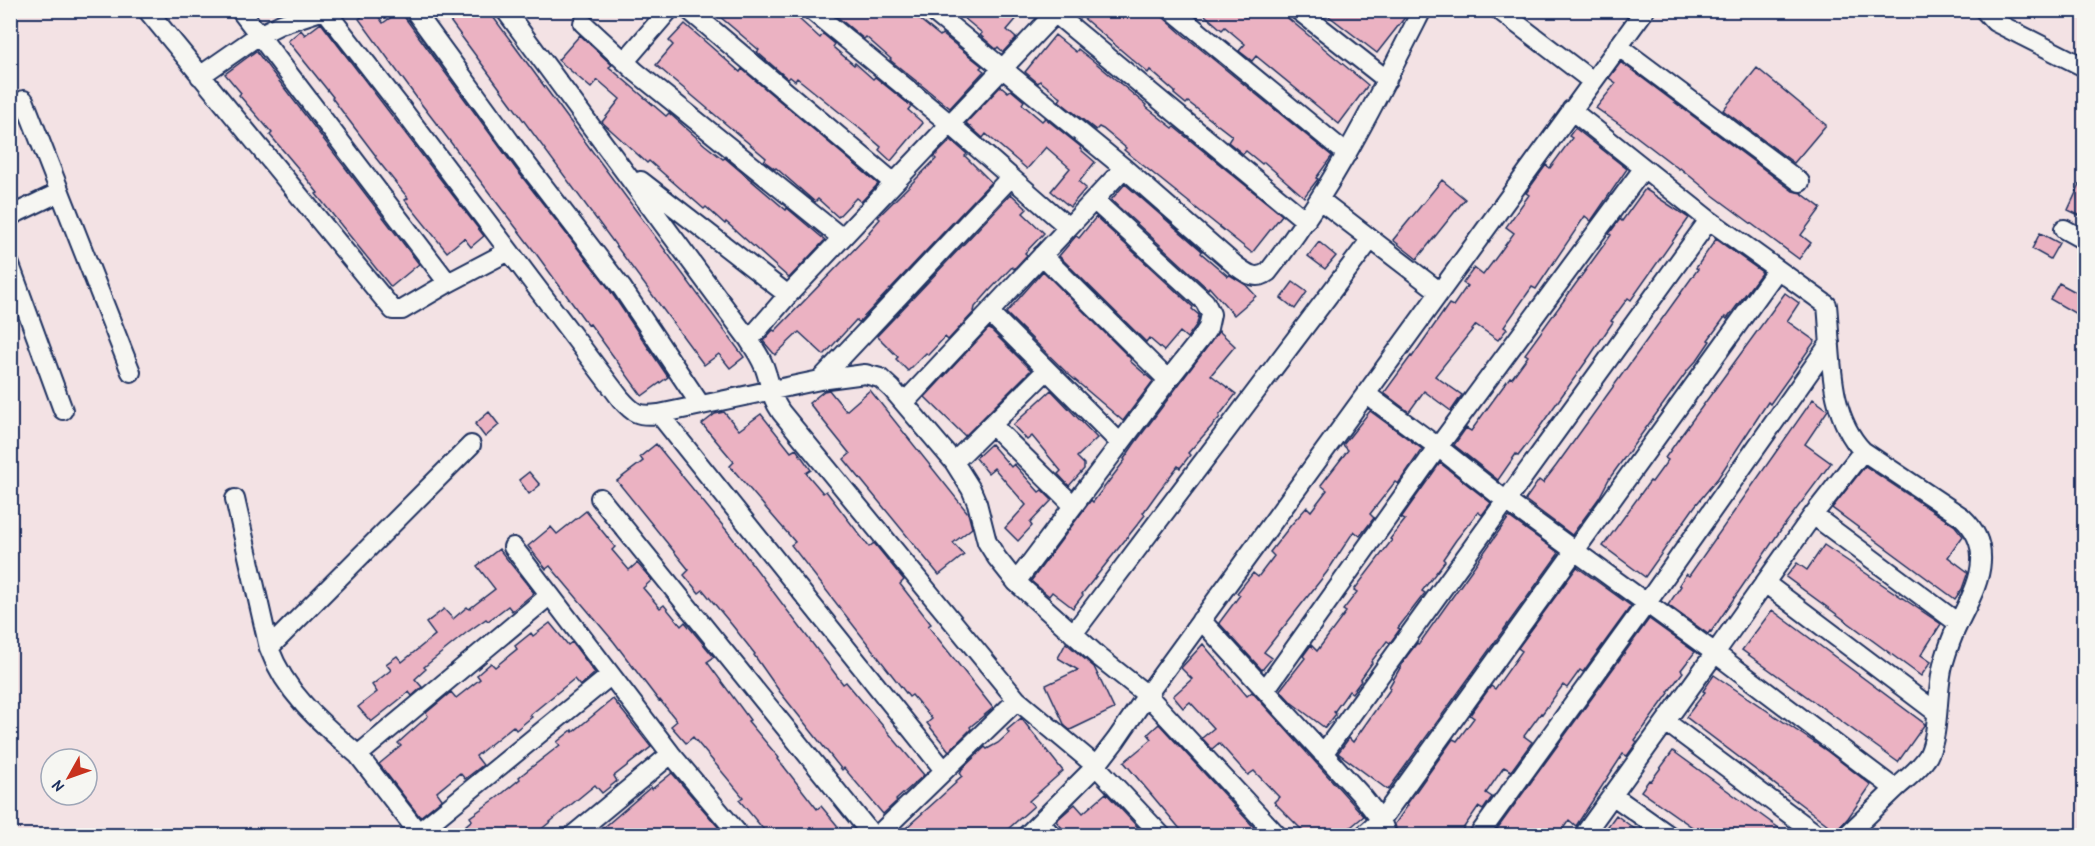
<svg xmlns="http://www.w3.org/2000/svg" width="2095" height="846" viewBox="0 0 2095 846" font-family="'Patrick Hand',sans-serif">
  <style>
    .building { fill: #ebb2c2; stroke: #1b2f5e; stroke-width: 1.5 }
    .lines { fill: none; stroke-linecap: round; stroke-linejoin: round }
    .minor-casing { stroke: #1b2f5e; stroke-width: 22 }
    .minor { stroke: #f6f6f2; stroke-width: 18 }
  </style>
  <rect width="100%" height="100%" fill="#f3e2e4"/>
  <filter id="ink" filterUnits="userSpaceOnUse"><feTurbulence type="fractalNoise" baseFrequency=".0167" numOctaves="2"/><feDisplacementMap in="SourceGraphic" scale="12" xChannelSelector="R" yChannelSelector="G"/><feConvolveMatrix kernelMatrix="1 2 1 2 8 2 1 2 1" color-interpolation-filters="sRGB"/></filter>
  <g filter="url(#ink)">
    <!-- building -->
    <path class="building" d="M370 10H374L383 23 400 11 516 169 607 286 668 377 642 396 590 324 588 325 537 255 419 101 359 19Z
      M442 10H464L469 18 479 10H488L744 357 730 368 719 354 704 365Z
      M712 10H789L820 38 823 34 835 44 833 47 854 65 855 63 873 79 875 77 911 106 908 110 923 123 891 161 879 150 881 147 859 128 797 78 795 81 790 77 788 79 757 52 759 50Z
      M829 10H908L940 36 942 34 982 66 980 68 984 71 950 108 890 60 891 59 866 37 864 39Z
      M970 10H1024L1007 30 1016 38 1003 52 998 47 996 49 980 35 982 33 964 18Z
      M1074 10H1161L1163 17 1181 33 1332 156 1316 178 1318 179 1304 197 1264 162 1262 164 1246 151 1243 154 1228 142 1232 136 1188 102 1186 104 1174 94 1175 92 1150 70 1148 73Z
      M1199 10H1237L1245 17 1250 10H1278L1368 85 1339 124 1256 56 1252 61 1239 51 1245 44 1225 27 1222 30Z
      M1321 10H1399L1406 16 1377 53Z
      M321 23 484 236 471 247 464 238 447 252 405 200 408 198 375 157 376 156 332 98 333 97 288 41 301 30 305 35Z
      M685 24 740 72 742 69 878 184 861 202 856 198 838 217 818 199 815 202 776 168 775 169 764 161 766 158 740 136 656 65 673 45 669 41Z
      M580 35 612 65 609 67 666 116 669 113 705 145 723 159 725 158 786 210 787 208 825 240 789 278 726 222 725 224 706 207 704 209 649 161 647 163 602 122 620 99 598 80 591 88 558 60Z
      M1055 35 1076 52 1078 49 1097 64 1146 105 1145 106 1173 128 1174 127 1282 215 1252 253 1124 150 1126 148 1103 129 1099 127 1096 130 1059 101 1061 98 1040 81 1038 83 1025 72Z
      M256 51 419 264 391 287 316 194 318 193 303 174 270 135 272 133 239 95 241 93 225 74Z
      M1621 62 1793 191 1801 193 1821 208 1801 235 1811 243 1799 259 1714 196 1680 168 1679 169 1628 130 1596 108 1616 83 1609 78Z
      M1757 68 1826 125 1794 163 1723 110Z
      M1001 86 1008 92 1011 90 1024 101 1022 104 1042 121 1045 118 1081 147 1080 149 1095 162 1079 182 1086 188 1070 207 1051 191 1070 168 1046 147 1027 169 986 134 983 138 966 123Z
      M1575 128 1627 169 1591 221 1585 216 1536 289 1532 287 1504 327 1507 329 1498 340 1476 325 1435 376 1462 395 1451 411 1424 391 1409 412 1384 393 1411 356 1412 357 1449 304 1453 306 1467 286 1463 283 1474 268 1483 275 1495 259 1514 233 1506 227 1529 195 1526 193 1546 165 1550 168 1572 138 1569 136Z
      M951 140 967 154 965 156 991 182 859 322 856 320 824 355 799 332 775 355 763 341 773 330 775 331 870 233 869 232 880 219 878 217 936 159 934 157Z
      M2085 173V218L2068 210Z
      M1442 180 1465 199 1417 259 1393 240Z
      M1125 184 1202 251 1201 253 1228 276 1230 275 1246 285 1256 296 1234 315 1209 287 1208 289 1111 200Z
      M1645 189 1689 218 1631 300 1628 298 1611 321 1613 322 1590 356 1532 438 1518 456 1516 454 1498 480 1454 445 1466 428 1471 431 1510 377 1512 378 1528 356 1525 354 1598 253 1611 235 1609 234 1620 219 1622 221Z
      M1011 194 1027 209 1023 213 1044 233 1025 253 1027 255 1014 269 1012 267 990 290 975 307 974 312 948 340 945 337 928 355 926 353 908 371 896 359 898 357 877 336Z
      M1096 217 1193 307 1192 309 1199 315 1197 324 1187 338 1180 332 1164 351 1149 338 1146 342 1059 256 1076 236 1079 238Z
      M2040 233 2059 243 2050 259 2032 249Z
      M1716 239 1762 272 1727 319 1725 317 1708 340 1710 341 1697 360 1688 370 1609 479 1599 498 1572 535 1525 500 1539 480 1543 483 1556 466 1698 269 1696 268Z
      M1319 242 1336 256 1325 269 1308 256Z
      M1043 271 1131 359 1130 361 1153 381 1123 421 1068 374 1006 313Z
      M1293 282 1307 292 1295 309 1281 298Z
      M2059 283 2085 297V319L2050 299Z
      M1785 293 1799 303 1787 321 1815 341 1770 404 1768 402 1718 478 1695 506 1645 577 1603 546 1650 481 1652 482 1668 460 1665 458 1677 441Z
      M989 328 1031 370 965 436 925 397Z
      M1219 331 1235 346 1211 375 1236 394 1219 416 1220 417 1188 453 1190 455 1180 468 1178 466 1158 492 1143 513 1145 515 1082 594 1083 595 1073 608 1052 592 1049 596 1031 581 1091 500 1093 502 1125 460 1124 459 1135 443Z
      M829 390 846 411 870 390 968 513 972 528 953 543 964 555 939 575 844 459 850 454 809 403 824 391Z
      M1051 390 1097 438 1077 457 1084 464V469L1069 486 1058 474 1061 471 1032 436 1027 440 1013 425Z
      M1813 399 1828 410 1805 444 1831 463 1780 531 1711 632 1710 631 1708 634 1668 605 1681 586 1679 585 1686 574 1689 576Z
      M1370 411 1422 449 1398 484 1395 482 1370 514 1374 518 1360 536 1354 531 1327 572 1264 652 1272 658 1262 670 1219 623 1240 595 1237 593 1253 573 1258 577 1274 556 1270 552 1291 525 1307 507 1311 511 1327 490 1321 485 1348 450 1343 445Z
      M489 412 499 425 485 437 475 424Z
      M724 412 739 430 761 414 791 452 796 449 811 470 806 473 823 493 826 491 869 547 874 543 904 580 900 584 931 624 928 626 993 708 970 727 971 729 949 751 927 723 932 719 912 695 909 697 791 545 795 542 730 466 734 462 702 424 715 414Z
      M656 444 728 532 843 684 846 682 924 775 896 800 897 801 883 814 844 768 842 770 780 692 754 655 755 654 732 625 703 590 699 593 684 575 689 570 617 481 643 461 640 457Z
      M991 444 1011 467 1014 464 1039 492 1042 490 1052 500 1030 523 1032 526 1018 541 1005 528 1026 505 994 468 988 473 976 458Z
      M1440 463 1491 503 1482 515 1478 512 1456 540 1443 559 1445 561 1422 591 1425 593 1398 628 1400 629 1390 643 1387 641 1371 662 1372 663 1360 680 1361 681 1352 693 1349 691 1334 712 1336 714 1325 728 1292 703 1280 690 1305 658 1303 656 1311 645 1317 651 1346 612 1343 610 1357 592 1354 590 1392 540 1390 539 1405 520 1401 518Z
      M1865 466 1955 526 1963 536 1948 557 1968 572 1962 589 1955 599 1832 508Z
      M529 472 540 485 529 494 519 480Z
      M586 511 615 547 612 550 629 570 637 563 652 580 643 588 660 608 664 605 681 626 685 622 714 657 707 662 750 720 748 721 779 758 778 759 817 809 821 806 846 836H769L739 800 743 797 693 737 686 743 671 726 677 721 660 700 659 701 614 642 550 566 546 569 528 546 551 527 557 534Z
      M1509 517 1559 553 1388 790 1338 753 1349 738 1353 742 1391 688 1389 687 1407 656 1417 643 1419 644Z
      M1824 545 1941 624 1921 655 1931 662 1921 676 1786 577 1797 563 1807 570Z
      M499 549 534 593 512 611 508 606 488 621 486 619 466 633 424 667 426 669 415 679 422 687 412 696 409 692 371 722 358 707 377 692 372 685 391 670 386 664 397 656 402 662 435 635 426 623 444 609 453 619 467 607 469 609 495 589 477 566Z
      M1577 567 1631 606 1583 672 1580 670 1567 688 1563 685 1542 714 1541 713 1524 736 1532 742 1511 771 1504 767 1486 793 1492 797 1483 810 1478 807 1458 836H1405L1396 829 1395 824 1408 805 1407 804 1453 739 1457 741 1474 718 1470 715 1491 686 1495 689 1522 651 1518 648Z
      M1772 610 1925 724 1898 762 1742 650Z
      M1649 619 1695 652 1681 670 1683 672 1668 692 1669 693 1635 740 1637 742 1627 756 1623 754 1576 826 1569 820 1558 836H1492Z
      M550 623 568 645 572 642 595 673 580 686 574 679 530 715 532 717 516 730 513 726 476 756 483 765 465 779 460 773 437 792 442 799 420 817 379 764 401 746 398 743 428 716 426 713 451 692 456 698 480 679 477 675 491 663 495 667 517 649 515 646 531 633 533 636Z
      M1066 643 1094 667 1114 709 1070 730 1065 726 1046 685 1078 670 1058 658Z
      M1203 644 1247 696 1252 692 1364 816 1340 836H1308L1274 802 1279 797 1254 771 1248 775 1219 743 1212 749 1202 738 1214 728 1190 702 1183 708 1173 696 1192 679 1181 668Z
      M1714 675 1827 751 1871 785 1848 818 1836 831 1686 717 1705 692 1703 691Z
      M613 699 651 747 614 776 617 781 602 793 595 785 533 836H453L472 820 470 817 498 797 520 779 519 777 560 745 557 742 572 730 573 732Z
      M1021 718 1063 771 1029 801 1034 806 1000 836H954L949 830 943 836H897L957 782 956 781 962 776 960 773 962 769 985 747 987 749 998 743 1009 733 1007 730Z
      M1159 724 1262 836H1186L1124 762 1152 739 1148 734Z
      M1673 751 1757 812 1790 836H1705L1641 791 1649 780 1651 781Z
      M672 773 719 828 709 836H594L651 787 652 789Z
      M1106 793 1118 806 1146 836H1069L1056 821 1075 804 1083 813Z
      M1616 815 1644 836H1614L1606 829Z"/>
    <g class="lines">
      <defs>
        <path id="minor" d="M147 10 393 310H402L448 283 509 251
          M240 10 448 283
          M325 10 402 109 620 398C633 413 638 417 659 414L820 380 865 374 880 378 892 389 954 462 971 489 977 503 987 542 997 558 1016 582 1099 657 1147 695 1278 836
          M414 10 525 162 622 288 700 404
          M505 10 749 340C756 351 764 362 767 375 772 391 771 397 781 412L1017 700 1096 766 1162 836
          M689 10 894 183
          M811 10 950 124 1068 227
          M931 10 1124 168 1235 265C1246 273 1255 281 1268 272 1331 192 1376 101 1422 10
          M1051 10 1306 221
          M1172 10 1347 154
          M1298 10 1387 80
          M1499 10 1592 81
          M1984 10 1995 22 2084 67
          M583 23 636 72 842 238
          M1618 46 1800 182
          M625 61 669 10
          M200 76 259 35 281 24 324 10
          M1571 110 1709 220 1827 305C1832 353 1827 414 1863 451L1962 517C1975 529 1982 543 1981 561 1980 583 1968 603 1959 622 1952 636 1947 651 1943 665 1936 693 1940 733 1928 756 1920 769 1906 779 1895 789L1715 653 1813 515 1863 451
          M641 181 788 295
          M60 192 131 372
          M1320 200 1440 292
          M10 216 60 192 24 100
          M2064 229 2084 240
          M1042 255 1168 380
          M10 265 63 410
          M989 312 1120 443
          M749 340 788 295 1058 10
          M820 380 1010 178
          M1366 394 1438 447 1505 500 1715 653 1583 836
          M904 403 1124 168
          M659 414 944 770
          M992 425 1073 505
          M954 462 1047 370
          M600 498 873 836
          M235 499 269 648C286 694 321 723 358 755
          M1813 515 1958 623
          M513 547 550 595
          M1016 582 1168 380 1202 337 1208 328 1211 314 1205 302 1094 200
          M1765 583 1936 712
          M1201 620 1363 797 1381 820 1387 836
          M1073 634 1371 239
          M269 648 471 445
          M1265 690 1438 447 1643 169
          M1666 722 1819 836
          M1323 754 1709 220
          M1612 795 1670 836
          M1040 822 1052 836
          M419 832 611 675
          M421 836 358 755 550 595 671 754 740 836
          M572 836 671 754
          M877 836 1017 700
          M1026 836 1096 766 1116 740 1147 695 1645 10
          M1363 836 1381 820 1777 270
          M1478 836 1646 604 1830 343
          M1846 836 1895 789"/>
      </defs>
      <!-- minor casing -->
      <use href="#minor" class="minor-casing"/>
      <!-- minor -->
      <use href="#minor" class="minor"/>
    </g>
  </g>
  <!-- margin -->
  <rect width="2095" height="846" fill="none" stroke="#f6f6f2" stroke-width="36"/>
  <rect x="18" y="18" width="2059" height="810" fill="none" stroke="#1b2f5e" stroke-width="2" filter="url(#ink)"/>
  <!-- north arrow -->
  <g transform="translate(69 777) rotate(230)"><circle r="28" fill="#f6f6f2" stroke="#9ea6b7" stroke-width="1.5"/>
  <path d="M0-4.5L10 22L0 15L-10 22Z" fill="#c8321e"/>
  <text y="-9" font-size="16" font-weight="bold" text-anchor="middle" fill="#1b2f5e">N</text>
  </g>
</svg>
